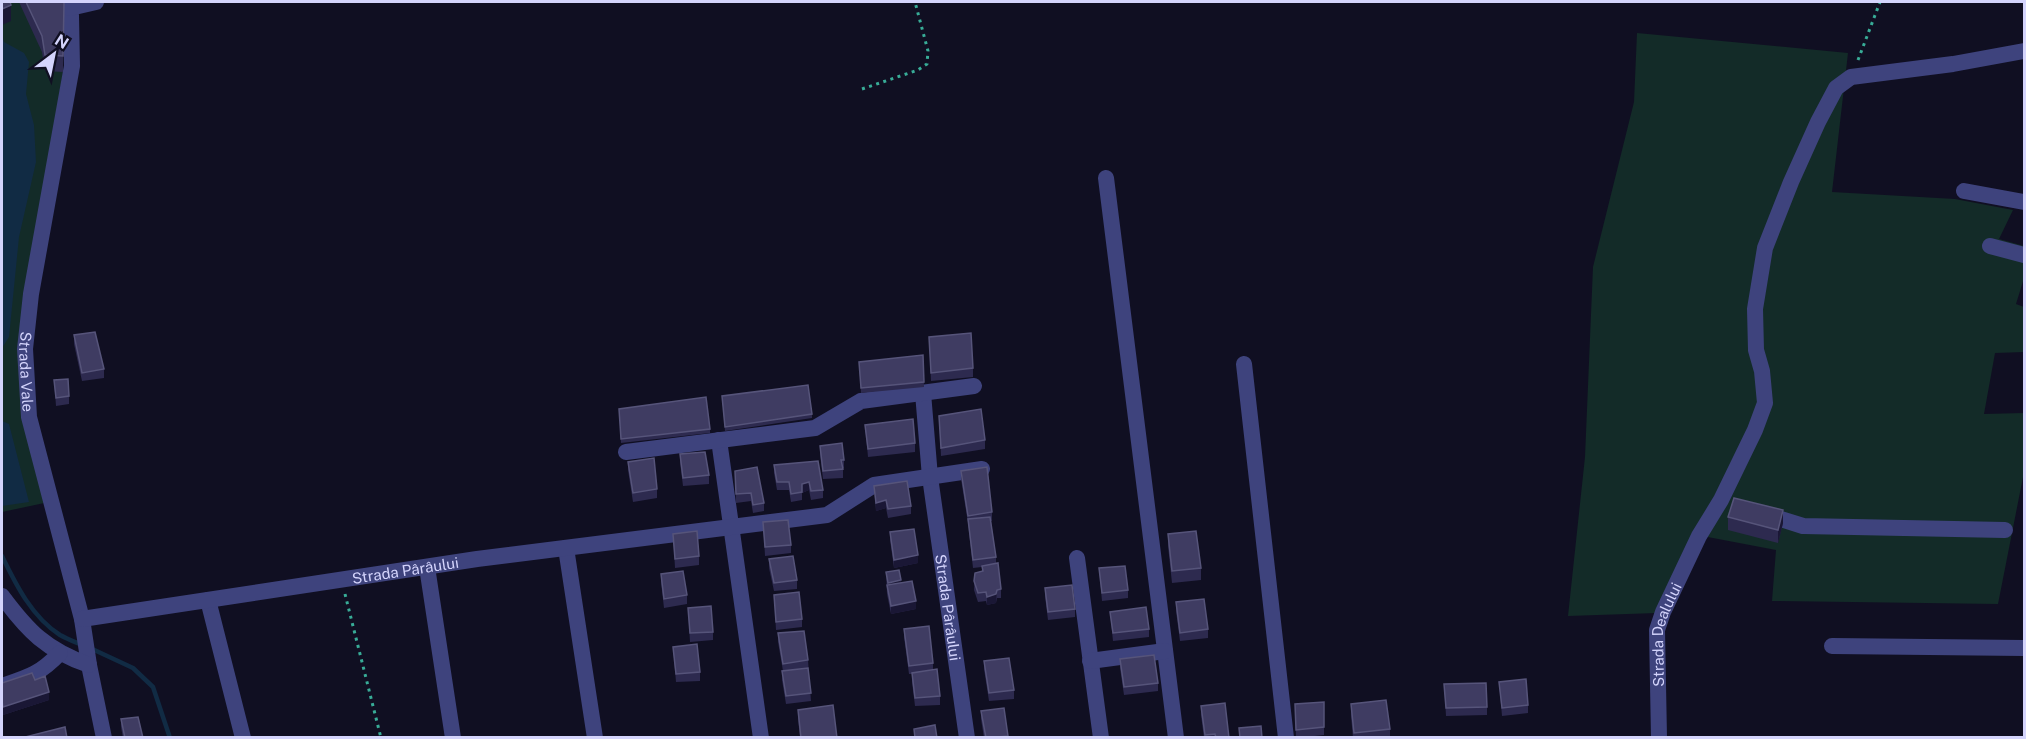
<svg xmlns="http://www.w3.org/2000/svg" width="2026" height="739" viewBox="0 0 2026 739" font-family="'Public Sans',sans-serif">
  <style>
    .green { fill: #132b28 }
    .water { fill: #112b44 }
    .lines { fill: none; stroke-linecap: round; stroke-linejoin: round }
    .stream { stroke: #112b44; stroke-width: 4.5 }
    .path { stroke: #38ac97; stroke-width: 3; stroke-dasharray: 3 4.5; stroke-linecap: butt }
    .minor { stroke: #3e437d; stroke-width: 16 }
    .wall { fill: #2d2a4f }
    .shaded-wall { fill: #1a1735 }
    .building { fill: #3f3c62; stroke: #56547a; stroke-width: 1.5 }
    .labels { text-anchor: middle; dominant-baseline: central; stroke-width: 4.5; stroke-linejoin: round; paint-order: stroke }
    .street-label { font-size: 15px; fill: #d4d4fc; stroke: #100f22 }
  </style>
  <rect width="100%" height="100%" fill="#100f22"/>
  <!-- green -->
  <path class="green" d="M2 2H62L63 72 22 331 49 502 2 512Z
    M1637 33 1848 53 1832 192 1955 199 2013 210 1999 239 2024 246V278L2016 304 2024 307V352L1995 353 1984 414 2024 413V472L1998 604 1772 601 1776 550 1692 534 1657 613 1568 616 1585 457 1593 267 1634 102Z"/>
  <!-- water -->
  <path class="water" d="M2 36 4 42 24 53 29 62 26 94 34 125 36 162 19 237 9 337 2 348Z
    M2 421 9 424 29 502 2 506Z"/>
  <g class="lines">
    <!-- stream -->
    <path class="stream" d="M2 556C16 585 32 617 60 635 67 639 75 642 82 645
      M90 648 133 668 153 687 170 738"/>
    <!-- path -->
    <path class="path" d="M1858 60 1880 2
      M862 89 918 70 927 64 928 51 915 2
      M345 594 381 738"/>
    <!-- minor -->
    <g class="minor">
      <path id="s1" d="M69 2 71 16 72 66 31 294 25 349 29 417 82 619 89 665 104 738"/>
      <path d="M70 8 96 2"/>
      <path d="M1106 178 1176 738"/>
      <path d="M1964 191 2024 202"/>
      <path d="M1990 246 2024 255"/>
      <path d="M1244 364 1286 738"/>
      <path id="s2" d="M923 393 930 477 967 738"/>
      <path d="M719 440 761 738"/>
      <path d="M626 452 815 428 861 401 974 386"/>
      <path d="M1762 513 1803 526 2005 530"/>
      <path d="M566 548 595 738"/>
      <path d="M1077 558 1101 738"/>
      <path d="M427 567 453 738"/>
      <path d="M2 596C28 631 46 650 89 665"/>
      <path d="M208 600 243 738"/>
      <path id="s3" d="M82 619 477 559 827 515 874 485 982 469"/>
      <path d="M1832 646 2024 648"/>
      <path d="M1090 661 1165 651"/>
      <path d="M2 686C29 677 40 674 60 653"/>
      <path id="s4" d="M1659 738 1657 630 1663 612 1699 536 1721 500 1755 430 1765 403 1762 371 1756 350 1755 309 1765 248 1791 182 1818 122 1836 88 1851 77 1953 64 2024 51"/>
    </g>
  </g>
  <!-- wall -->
  <path class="wall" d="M19 2H64L63 72 45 71 42 52Z
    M74 335 104 369V378L82 381 74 344Z
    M929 337 973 368V377L931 381Z
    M923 355 924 387 861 393 859 362Z
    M54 380 69 396V404L56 406Z
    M722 396 812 414V418L725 431Z
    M619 409 710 429V433L621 443Z
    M939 416 985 440V449L941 456Z
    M865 425 915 443V452L868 457Z
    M820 446 844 460V468H843V478L823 479 820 454Z
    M680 454 709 475V484L683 486 680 462Z
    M628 462 657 489V498L633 502 628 470Z
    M774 465 823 490V498L811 500 809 490 802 493V500L791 502 789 490H777L774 473Z
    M735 471 764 503V511L753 513 751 501 736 503Z
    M961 471 992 512V521H991L996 557V564L1001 589V598H997L996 603 987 605 986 601 978 602 974 590 975 573 982 571V567L973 568 968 523 961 479Z
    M874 486 911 506V514L888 518 886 508 876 511Z
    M1728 517 1783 523 1778 543 1728 530Z
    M763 522 791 545V553L765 556Z
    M890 532 918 563 894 568 890 540Z
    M673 534 699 556V565L675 568Z
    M1168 534 1201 568V580L1172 583 1168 546Z
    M769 559 797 580V589L774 591 769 568Z
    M1099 568 1128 590V598L1102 601Z
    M886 572 901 583 916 609 891 614 887 594Z
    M661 574 687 595V604L664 608 661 582Z
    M1045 588 1075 609V617L1048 620 1045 596Z
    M774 595 802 619V627L776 630Z
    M1176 602 1208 629V638L1180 641 1176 611Z
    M688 608 713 632V640L690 642Z
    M1110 612 1149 629V637L1113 641Z
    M904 629 933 663V670L940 696V705L915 706 912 682V674H909L904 637Z
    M778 633 808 660 811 701 786 704 782 680 783 671 778 642Z
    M673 647 700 672V681L676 682Z
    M1120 659 1158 683V691L1124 695 1120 668Z
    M984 661 1014 690V699L989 701 984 669Z
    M35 680 49 700 3 715 2 709V683Z
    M1499 682 1528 705V713L1502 716Z
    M1444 684 1487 707V715L1446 716Z
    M1324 702V735L1296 738 1295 704Z
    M1351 704 1390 729V738H1353L1351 716Z
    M1201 706 1229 738H1204L1201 715Z
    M1004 708 1008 738H984L981 719V711Z
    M798 710 837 738H800L798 719Z
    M121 719 143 738H123L121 727Z"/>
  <!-- shaded-wall -->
  <path class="shaded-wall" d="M11 5V21L2 25V9Z
    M809 482V490L802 493V484Z
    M886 500V508L876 511V503Z
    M1783 510V523L1778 543V530Z
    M918 555V563L894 568V560Z
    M901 580V584L888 587V583Z
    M997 590 996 603 987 605V597Z
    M916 601V609L891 614V606Z
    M49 692V700L3 715V707Z"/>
  <!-- building -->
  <path class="building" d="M2 2H10L11 5 2 9Z
    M26 2H64L63 56 45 55 42 36Z
    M95 332 104 369 82 373 74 335Z
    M971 333 973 368 931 373 929 337Z
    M923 355 924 382 861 388 859 362Z
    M68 379 69 396 56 398 54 380Z
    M808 385 812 414 725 427 722 396Z
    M706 397 710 429 621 439 619 409Z
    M981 409 985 440 941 448 939 416Z
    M913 419 915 443 868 449 865 425Z
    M842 443 844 460H841L843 469 823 471 820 446Z
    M705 452 709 475 683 478 680 454Z
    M654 458 657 489 633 493 628 462Z
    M818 461 823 490 811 491 809 482 802 484V492L791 494 789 482H777L774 465Z
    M757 467 764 503 753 505 751 493 736 494 735 471Z
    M987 467 992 512 968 516 961 471Z
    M907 481 911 506 888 509 886 500 876 503 874 486Z
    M1734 498 1783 510 1778 530 1728 517Z
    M990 517 996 557 973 560 968 519Z
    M788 520 791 545 765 547 763 522Z
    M914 529 918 555 894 560 890 532Z
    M697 531 699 556 675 559 673 534Z
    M1196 531 1201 568 1172 571 1168 534Z
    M793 556 797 580 774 583 769 559Z
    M998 563 1001 589 997 590 996 594 987 597 986 592 978 593 974 581 975 573 983 571 982 566Z
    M1125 566 1128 590 1102 593 1099 568Z
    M899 570 901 580 888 583 886 572Z
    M683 571 687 595 664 599 661 574Z
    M912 581 916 601 891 606 887 585Z
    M1072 585 1075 609 1048 612 1045 588Z
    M799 592 802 619 776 622 774 595Z
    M1204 599 1208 629 1180 633 1176 602Z
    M711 606 713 632 690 633 688 608Z
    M1146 607 1149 629 1113 633 1110 612Z
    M929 626 933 663 909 666 904 629Z
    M804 631 808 660 783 664 778 633Z
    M697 644 700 672 676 674 673 647Z
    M1154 655 1158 683 1124 687 1120 659Z
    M1009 658 1014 690 989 693 984 661Z
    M808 668 811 693 786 696 782 671Z
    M937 669 940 696 915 698 912 673Z
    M32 673 35 680 45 676 49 692 3 707 2 701V683Z
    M1526 679 1528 705 1502 708 1499 682Z
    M1486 683 1487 707 1446 708 1444 684Z
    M1386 700 1390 729 1354 733 1351 704Z
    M1324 702V727L1296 730 1295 704Z
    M1225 703 1229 738H1216L1215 734 1205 735 1201 706Z
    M833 705 837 738H801L798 710Z
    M1004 708 1008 736 986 738 981 711Z
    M138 717 143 738H125L121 719Z
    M935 725 937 738H915L914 729Z
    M1261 726 1262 738H1240L1239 728Z
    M65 727 67 738H25V737Z"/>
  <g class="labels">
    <!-- street labels -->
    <g class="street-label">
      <text stroke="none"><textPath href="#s1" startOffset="374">Strada Vale</textPath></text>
      <text stroke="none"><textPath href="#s3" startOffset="327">Strada Pârâului</textPath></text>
      <text stroke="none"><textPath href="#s2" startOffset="216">Strada Pârâului</textPath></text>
      <text stroke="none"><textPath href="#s4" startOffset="105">Strada Dealului</textPath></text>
    </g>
  </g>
  <!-- border -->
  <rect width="2026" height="739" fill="none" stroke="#d4d4fc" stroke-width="6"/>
  <!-- north arrow -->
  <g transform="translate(54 54) rotate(32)" stroke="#100f22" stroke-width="4.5" paint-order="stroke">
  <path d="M0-4.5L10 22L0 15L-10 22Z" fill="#d4d4fc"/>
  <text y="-9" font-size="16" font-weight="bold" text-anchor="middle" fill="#d4d4fc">N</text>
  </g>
</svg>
